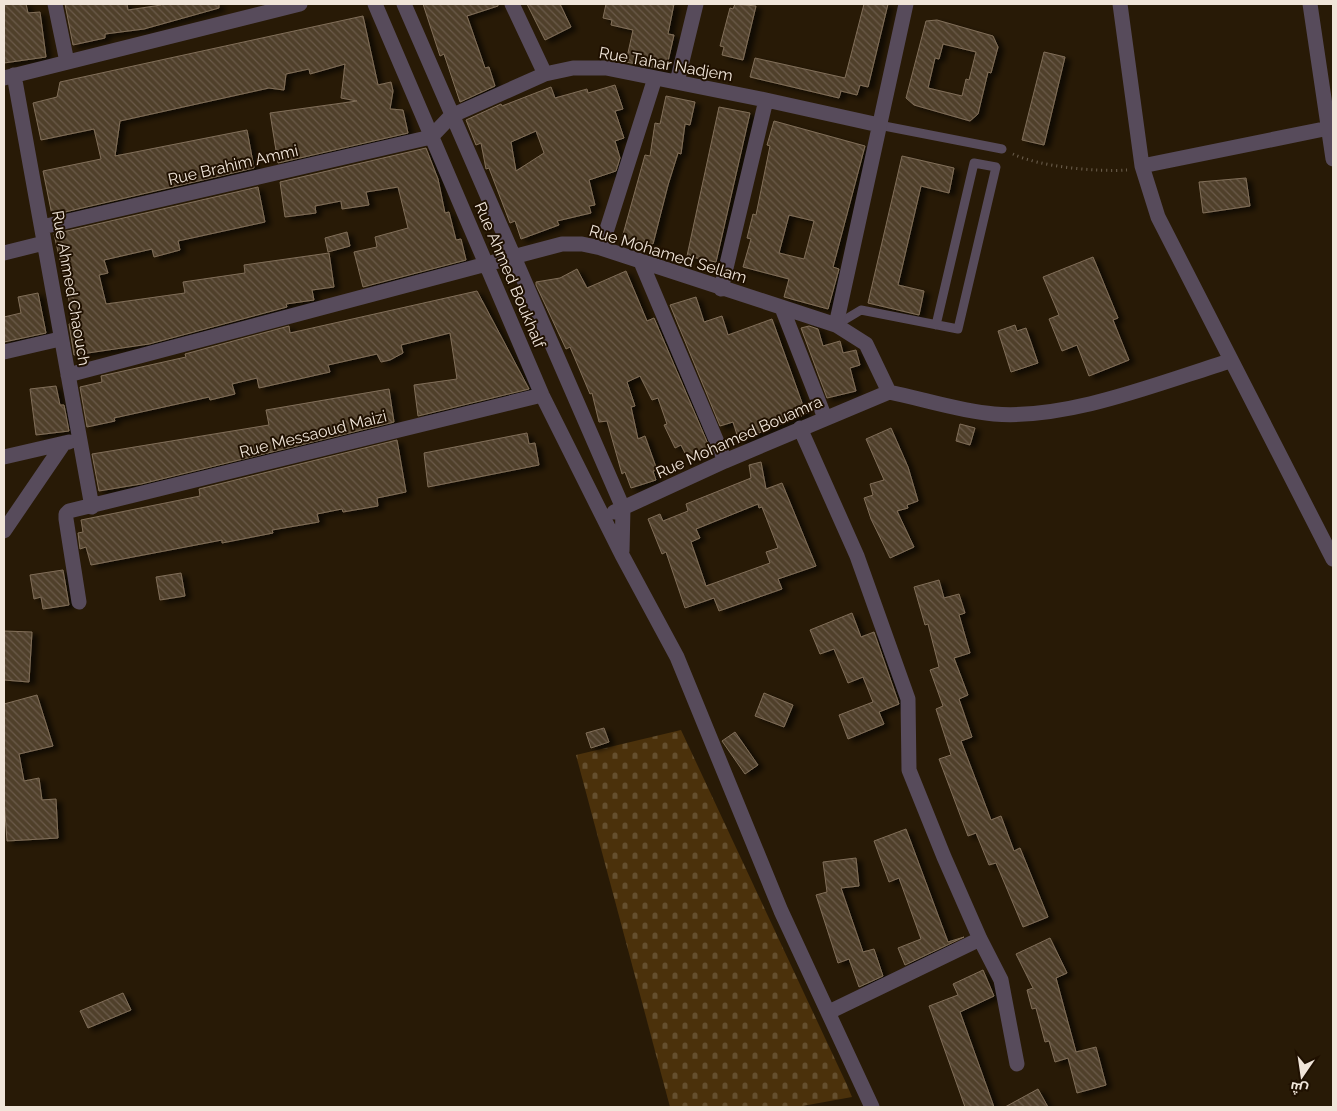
<svg xmlns="http://www.w3.org/2000/svg" width="1337" height="1111" viewBox="0 0 1337 1111" font-family="Raleway,Cairo,sans-serif">
  <style>
    .cemetery { fill: url(#cemetery-stones) }
    .building { fill: url(#building-back-hatch); stroke: #816f59; fill-rule: evenodd; filter: url(#shadow) }
    .lines { fill: none; stroke-linecap: round; stroke-linejoin: round }
    .path { stroke: #6f6251; stroke-width: 3; stroke-dasharray: 1 4; stroke-linecap: butt }
    .lane { stroke: #574b5b; stroke-width: 9 }
    .street { stroke: #574b5b; stroke-width: 15 }
    .labels { text-anchor: middle; dominant-baseline: central; stroke-width: 4; stroke-linejoin: round; paint-order: stroke }
    .street-label { font-size: 16px; fill: #f0e5d9; stroke: #1f1000 }
  </style>
  <defs>
    <pattern id="cemetery-stones" width="16" height="16" patternUnits="userSpaceOnUse" patternTransform="scale(1.25)"><rect width="16" height="16" fill="#4b310b"/><path d="M2 7V4a2 2 0 0 1 4 0v3zM10 15v-3a2 2 0 0 1 4 0v3z" fill="#654f2e"/></pattern>
    <pattern id="building-back-hatch" width="6" height="6" patternUnits="userSpaceOnUse" patternTransform="scale(1.25)"><rect width="6" height="6" fill="#503f2b"/><path d="M-1 5l2 2M0 0l6 6M5-1l2 2" fill="none" stroke="#6a5b49"/></pattern>
    <filter id="shadow"><feDropShadow dx="5.5" dy="3" stdDeviation="2.5" flood-color="#0009"/></filter>
  </defs>
  <rect width="100%" height="100%" fill="#281a06"/>
  <!-- cemetery -->
  <path class="cemetery" d="M681 730 847 1085 852 1097 797 1107H670L576 755Z"/>
  <!-- building -->
  <path class="building" d="M4 4H26L28 13 40 12 46 57 4 63Z
    M65 4H127L128 10 161 5V4H219V8L144 29 105 34V38L73 45Z
    M423 4H498V6L467 16 485 68 489 67 495 86 460 102 444 54 440 56Z
    M527 4H560L571 27 545 40Z
    M606 4H674L668 34 674 35 666 70 626 62 633 30 611 25 612 20 603 18Z
    M735 4 756 6 743 60 722 55 724 47 720 46 730 8 733 9Z
    M864 4H888L868 87 860 85 857 95 841 91 839 98 750 77 755 58 845 78Z
    M363 16 378 85 391 82 393 91 390 109 403 110 408 133 278 163 270 113 357 101 341 98 345 64 310 74 309 69 286 74 284 90 269 88 120 121 115 156 247 130 254 168 52 215 43 171 101 159 94 129 41 140 33 103 57 97 60 82Z
    M937 20 993 36 998 47 991 73 988 72 978 114 970 121 914 105 906 98 926 21ZM943 44 976 52 969 80 966 79 962 96 928 88 935 58 939 59Z
    M1044 52 1065 57 1044 145 1022 140Z
    M615 85 623 109 615 111 624 138 615 141 620 158 616 171 589 180 595 205 589 206 591 213 557 221 559 225 521 239 515 221 510 223 489 168 486 169 481 143 476 145 466 120 501 104 502 106 551 87 555 98 587 89 588 93ZM536 131 544 153 516 171 511 142Z
    M666 96 695 102 690 125 685 124 681 154 678 153 668 185 653 244 622 238 645 155 650 156 655 123 660 124Z
    M719 107 750 113 716 262 687 256Z
    M774 121 865 146 833 267 839 269 828 309 784 297 789 279 743 267 751 239 747 238 753 214 756 215 770 146 767 145ZM789 215 814 221 804 259 779 253Z
    M426 148 438 179 445 213 449 212 456 240 461 239 466 260 363 287 354 252 377 247 375 237 408 228 398 187 366 192 369 205 342 209 341 201 315 206 316 213 285 217 280 182Z
    M902 156 954 168 949 193 921 186 898 285 924 291 919 315 868 303Z
    M1246 178 1250 206 1203 213 1199 182Z
    M258 187 265 222 178 241 180 250 154 257 152 249 104 260 108 273 99 275 106 304 185 293 183 282 245 273 244 265 329 253 334 287 312 290 314 300 286 304 287 307 149 344 74 355 69 324 74 323 54 234Z
    M347 232 350 246 328 252 325 238Z
    M1093 257 1118 318 1113 320 1129 360 1089 376 1077 345 1062 351 1049 319 1059 315 1043 277Z
    M577 269 587 288 626 271 647 321 654 318 711 451 688 459 681 445 675 448 664 425 667 424 658 398 652 400 640 376 627 382 635 406 631 407 638 439 645 436 657 470 653 471 656 480 631 488 625 472 622 474 607 421 599 422 592 393 590 394 570 347 566 349 536 285V282L560 278Z
    M477 291 529 389 418 416 414 385 457 379 450 333 401 345 403 353 390 360 381 362 377 354 328 365 330 372 259 388 257 378 232 384 235 394 210 400 209 397 114 418 115 421 87 427 80 387 102 382 101 376 186 357 185 354 289 326 290 333Z
    M38 293 46 333 4 342V317L21 313 18 297Z
    M696 297 704 322 722 316 728 335 772 319 806 414 739 441 733 422 720 426 670 305Z
    M1015 325 1017 331 1026 328 1038 363 1011 372 998 331Z
    M809 326 818 329 823 346 840 341 843 353 856 350 860 365 850 368 856 391 827 398 801 328Z
    M56 386 60 405H64L69 431 36 435 30 389Z
    M389 389 394 422 141 484 99 491 92 454 269 425 266 410Z
    M960 424 975 428 970 445 956 441Z
    M891 428 908 467 918 501 907 505 908 508 897 511 914 547 890 558 871 519 864 498 873 495 870 484 884 480 866 439Z
    M527 433 529 444 535 443 539 465 428 487 424 453Z
    M397 440 406 492 377 498 378 506 343 512 342 509 317 514 319 522 272 530 273 533 222 543V540L91 565 86 547 80 549 78 533 83 532 81 520 200 496 199 489Z
    M761 462 766 489 782 483 816 566 778 579 782 589 719 611 714 598 685 608 666 552 662 554 648 519 660 514 663 521 688 511 686 504 751 478 749 465ZM758 504 759 508 762 507 778 548 766 552 770 563 706 586 691 542 700 538 696 529Z
    M63 570 69 605 43 609 41 597 34 599 30 575Z
    M181 573 185 596 160 600 156 577Z
    M939 580 944 598 959 594 965 613 959 615 970 653 954 658 968 695 959 699 972 737 961 741 991 820 1001 816 1014 851 1020 848 1048 917 1023 927 996 863 989 865 976 833 968 836 939 759 951 755 936 709 943 706 930 670 939 667 928 624 925 625 914 587Z
    M852 613 861 637 874 632 899 704 879 712 884 724 848 739 839 715 873 702 863 677 848 683 834 649 820 654 810 630Z
    M4 631 32 632 29 682 4 680Z
    M764 693 793 705 784 727 755 716Z
    M37 695 53 746 19 754 24 781 39 778 42 800 56 799 58 838 7 841 4 800V704Z
    M604 728 609 742 591 748 586 733Z
    M735 732 758 765 745 774 722 741Z
    M906 829 948 942 964 937 905 965 898 948 921 939 899 878 889 882 874 841Z
    M856 858 859 886 841 888 863 952 874 949 883 976 859 987 849 959 838 963 816 895 827 892 823 862Z
    M1050 938 1067 973 1056 978 1076 1052 1096 1047 1106 1085 1077 1093 1068 1058 1055 1062 1049 1041 1045 1042 1036 1008 1032 1009 1027 990 1033 988 1016 954Z
    M983 970 994 996 960 1012 994 1107H965L929 1006 958 995 953 984Z
    M123 993 131 1010 88 1028 80 1011Z
    M1038 1089 1048 1107H1005Z"/>
  <g class="lines">
    <!-- path -->
    <path class="path" d="M1013 154C1040 167 1097 172 1127 170"/>
    <!-- lane -->
    <path class="lane" d="M879 125 1002 149
      M836 325 861 310 958 329 996 167 974 163 936 325"/>
    <!-- street -->
    <path class="street" d="M55 4 67 62
      M375 4 542 395 622 555 677 657 781 911 872 1107
      M404 4 623 508 622 551
      M512 4 545 74
      M1120 4 1142 166 1158 217 1333 559
      M1310 4 1333 159
      M14 75 92 507
      M4 78 300 4
      M677 82 696 4
      M1142 166 1329 128
      M42 227 431 137 451 116 545 74 573 68H606L766 100 879 125
      M601 248 655 78
      M4 253 44 243
      M641 262 725 461
      M721 289 766 100
      M782 308 825 418
      M4 352 60 339
      M68 375 562 244H582L601 248 836 325
      M889 392 866 344 836 325 906 4
      M889 392C923 399 959 411 994 414 1068 420 1159 383 1230 361
      M800 428 857 556 908 699 909 770 944 857 980 939 1001 980 1017 1064
      M4 457 69 442
      M614 512 725 461 889 392
      M4 531 64 443
      M79 602 66 519V514L69 511 542 395
      M829 1012 980 939"/>
  </g>
  <g class="labels">
    <!-- street labels -->
    <g class="street-label">
      <text transform="translate(666 64) rotate(10)">Rue Tahar Nadjem</text>
      <text transform="translate(233 165) rotate(-13)">Rue Brahim Ammi</text>
      <text transform="translate(668 254) rotate(17)">Rue Mohamed Sellam</text>
      <text transform="translate(510 275) rotate(67)">Rue Ahmed Boukhalf</text>
      <text transform="translate(71 288) rotate(80)">Rue Ahmed Chaouch</text>
      <text transform="translate(313 434) rotate(-14)">Rue Messaoud Maizi</text>
      <text transform="translate(739 437) rotate(-24)">Rue Mohamed Bouamra</text>
    </g>
  </g>
  <!-- border -->
  <rect width="1337" height="1111" fill="none" stroke="#f0e5d9" stroke-width="10"/>
  <!-- north arrow -->
  <g transform="translate(1302 1076) rotate(193)" stroke="#1f1000" stroke-width="4" paint-order="stroke">
  <path d="M0-4L9 19L0 12L-9 19Z" fill="#f0e5d9"/>
  <text y="-8" font-size="14" font-weight="bold" text-anchor="middle" fill="#f0e5d9">ش</text>
  </g>
</svg>
